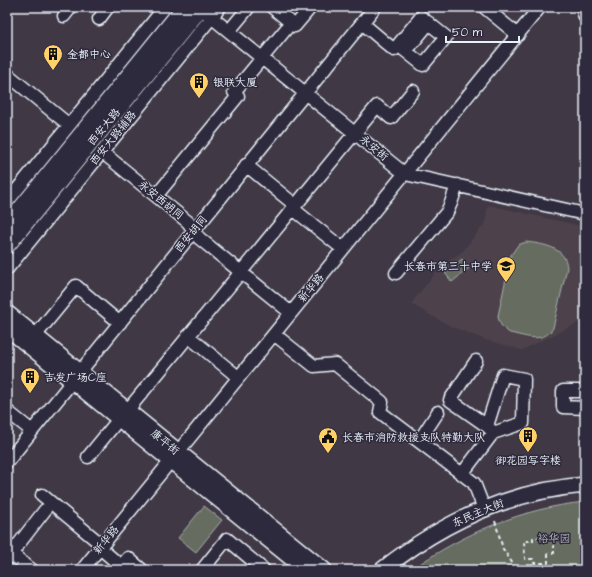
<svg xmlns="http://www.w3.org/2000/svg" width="592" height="577" viewBox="0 0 592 577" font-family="'Architects Daughter','LXGW WenKai TC',sans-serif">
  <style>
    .built { fill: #4e424b }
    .green { fill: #666d60; stroke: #a7afac }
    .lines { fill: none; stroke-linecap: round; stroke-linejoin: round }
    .minor-casing { stroke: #e8f1f8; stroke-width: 15 }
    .major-casing { stroke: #e8f1f8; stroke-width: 18 }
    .path { stroke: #e8f1f8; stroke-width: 2; stroke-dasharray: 4 3; stroke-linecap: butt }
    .minor { stroke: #2f2a3d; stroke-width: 12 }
    .major { stroke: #2f2a3d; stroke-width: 15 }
    .labels { text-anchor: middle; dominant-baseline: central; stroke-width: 3; stroke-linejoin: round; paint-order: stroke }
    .poi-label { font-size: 11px; fill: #e8f1f8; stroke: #2f2a3d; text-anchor: start }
    .street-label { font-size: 11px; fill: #e8f1f8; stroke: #2f2a3d }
    .park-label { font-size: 11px; fill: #aeb6b4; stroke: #2f2a3d }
  </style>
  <rect width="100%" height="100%" fill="#413845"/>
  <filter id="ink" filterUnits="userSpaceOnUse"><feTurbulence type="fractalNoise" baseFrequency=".025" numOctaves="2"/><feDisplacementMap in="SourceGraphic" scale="8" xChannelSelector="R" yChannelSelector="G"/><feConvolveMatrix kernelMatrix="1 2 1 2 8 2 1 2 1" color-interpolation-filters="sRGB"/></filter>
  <g filter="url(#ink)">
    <!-- built -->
    <path class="built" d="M488 205 585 227V300L580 322 522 350 486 340 450 326 411 304 439 268 463 251 485 223Z"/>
    <!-- green -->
    <path class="green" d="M526 242C543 244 566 247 567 268L553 328C543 344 525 336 510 333 503 329 499 324 498 316L511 255 518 245Z
      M462 259 469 268 452 282 445 273Z
      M585 502V570H411C462 534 522 508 585 502Z
      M204 506 222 520 196 552 178 538Z"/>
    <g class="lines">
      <defs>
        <path id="minor" d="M199 7 405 174 585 214
          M272 7 295 26 311 7
          M484 7 518 35
          M582 7 585 17
          M64 16 71 7
          M421 17 446 37 423 65 398 45Z
          M99 19 108 7
          M362 23 394 50 398 45
          M229 31 249 7
          M406 51 429 23
          M7 74 69 125
          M102 152 188 222 199 238 291 313
          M246 165 295 205
          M156 196 238 96 234 92 291 23
          M7 202 165 7
          M292 208 343 249
          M7 269 220 7
          M396 273 447 212 451 203 457 185
          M274 334 314 366 335 364 382 402 380 412 474 483 484 509
          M35 336 76 286 120 323
          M188 336 238 377
          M476 361 450 400 487 426 491 430
          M585 391H563V407L585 408
          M7 411 32 431
          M127 411 377 106 391 118 413 91
          M419 441 438 412
          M88 457 119 419
          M7 462 375 7
          M462 474 493 433 523 423 524 379 503 375 487 426
          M42 495 102 545
          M100 548 121 566
          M7 550 32 570
          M7 559 45 510
          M82 570 540 7
          M118 570 128 558 142 570
          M202 570 227 539 264 570"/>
        <path id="major" d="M7 225 184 7
          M7 246 202 7
          M7 313 324 570
          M7 328 306 570
          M382 570C441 523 510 491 585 485"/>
      </defs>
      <!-- minor casing -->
      <use href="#minor" class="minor-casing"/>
      <!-- major casing -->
      <use href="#major" class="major-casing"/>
      <!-- path -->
      <path class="path" d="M495 521 503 549 517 570
        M554 537V553L548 554V563H534L533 559H525L524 541H533V538Z
        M543 563V570"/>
      <!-- minor -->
      <use href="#minor" class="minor"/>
      <!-- major -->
      <use href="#major" class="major"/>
    </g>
  </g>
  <!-- icons -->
  <defs>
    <symbol id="building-pin" viewBox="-11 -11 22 30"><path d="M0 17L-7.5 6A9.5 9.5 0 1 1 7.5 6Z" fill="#ffd166" stroke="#2f2a3d"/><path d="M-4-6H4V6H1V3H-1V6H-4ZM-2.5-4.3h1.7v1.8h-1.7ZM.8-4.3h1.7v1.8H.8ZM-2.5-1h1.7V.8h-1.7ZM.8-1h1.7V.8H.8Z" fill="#111"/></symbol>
    <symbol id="school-pin" viewBox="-11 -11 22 30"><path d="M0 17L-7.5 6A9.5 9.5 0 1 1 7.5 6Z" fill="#ffd166" stroke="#2f2a3d"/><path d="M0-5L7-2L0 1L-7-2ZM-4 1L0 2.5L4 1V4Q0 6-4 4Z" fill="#111"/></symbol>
    <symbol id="civic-pin" viewBox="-11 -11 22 30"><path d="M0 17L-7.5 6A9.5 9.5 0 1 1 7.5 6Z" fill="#ffd166" stroke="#2f2a3d"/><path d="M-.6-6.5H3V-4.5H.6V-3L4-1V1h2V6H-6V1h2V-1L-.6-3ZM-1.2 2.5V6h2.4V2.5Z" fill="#111"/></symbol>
  </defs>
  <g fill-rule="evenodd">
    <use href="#building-pin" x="42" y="43" width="22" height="30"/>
    <use href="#building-pin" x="188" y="71" width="22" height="30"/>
    <use href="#school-pin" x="495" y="255" width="22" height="30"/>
    <use href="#building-pin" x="19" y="366" width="22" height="30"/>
    <use href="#building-pin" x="517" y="425" width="22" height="30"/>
    <use href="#civic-pin" x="317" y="426" width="22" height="30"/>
  </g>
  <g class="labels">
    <!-- poi labels -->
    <g class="poi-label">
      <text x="67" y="54">金都中心</text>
      <text x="213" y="82">银联大厦</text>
      <text x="492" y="266" text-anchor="end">长春市第三十中学</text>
      <text x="44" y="377">吉发广场C座</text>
      <text x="342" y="437">长春市消防救援支队特勤大队</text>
      <text x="528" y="460" text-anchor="middle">御花园写字楼</text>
    </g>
    <!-- street labels -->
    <g class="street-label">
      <text transform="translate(104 127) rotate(-51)">西安大路</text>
      <text transform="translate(113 138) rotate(-51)">西安大路辅路</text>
      <text transform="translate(374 148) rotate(39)">永安街</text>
      <text transform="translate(161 200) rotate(39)">永安西胡同</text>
      <text transform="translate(191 234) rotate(-51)">西安胡同</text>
      <text transform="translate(311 288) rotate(-51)">新华路</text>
      <text transform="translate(165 442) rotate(39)">康平街</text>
      <text transform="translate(478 513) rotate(-23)">东民主大街</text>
      <text transform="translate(106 540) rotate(-51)">新华路</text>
    </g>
    <!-- park labels -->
    <g class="park-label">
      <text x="554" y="538">裕华园</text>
    </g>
  </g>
  <!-- margin -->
  <rect width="592" height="577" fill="none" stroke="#2f2a3d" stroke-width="24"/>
  <rect x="12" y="12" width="568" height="553" fill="none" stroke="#e8f1f8" stroke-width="1.5" filter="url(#ink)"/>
  <!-- scale -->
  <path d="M446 36v6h73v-6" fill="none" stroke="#e8f1f8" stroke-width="2"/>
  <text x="452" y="36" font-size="12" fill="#e8f1f8" stroke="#2f2a3d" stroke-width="3" paint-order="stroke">50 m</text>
</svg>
